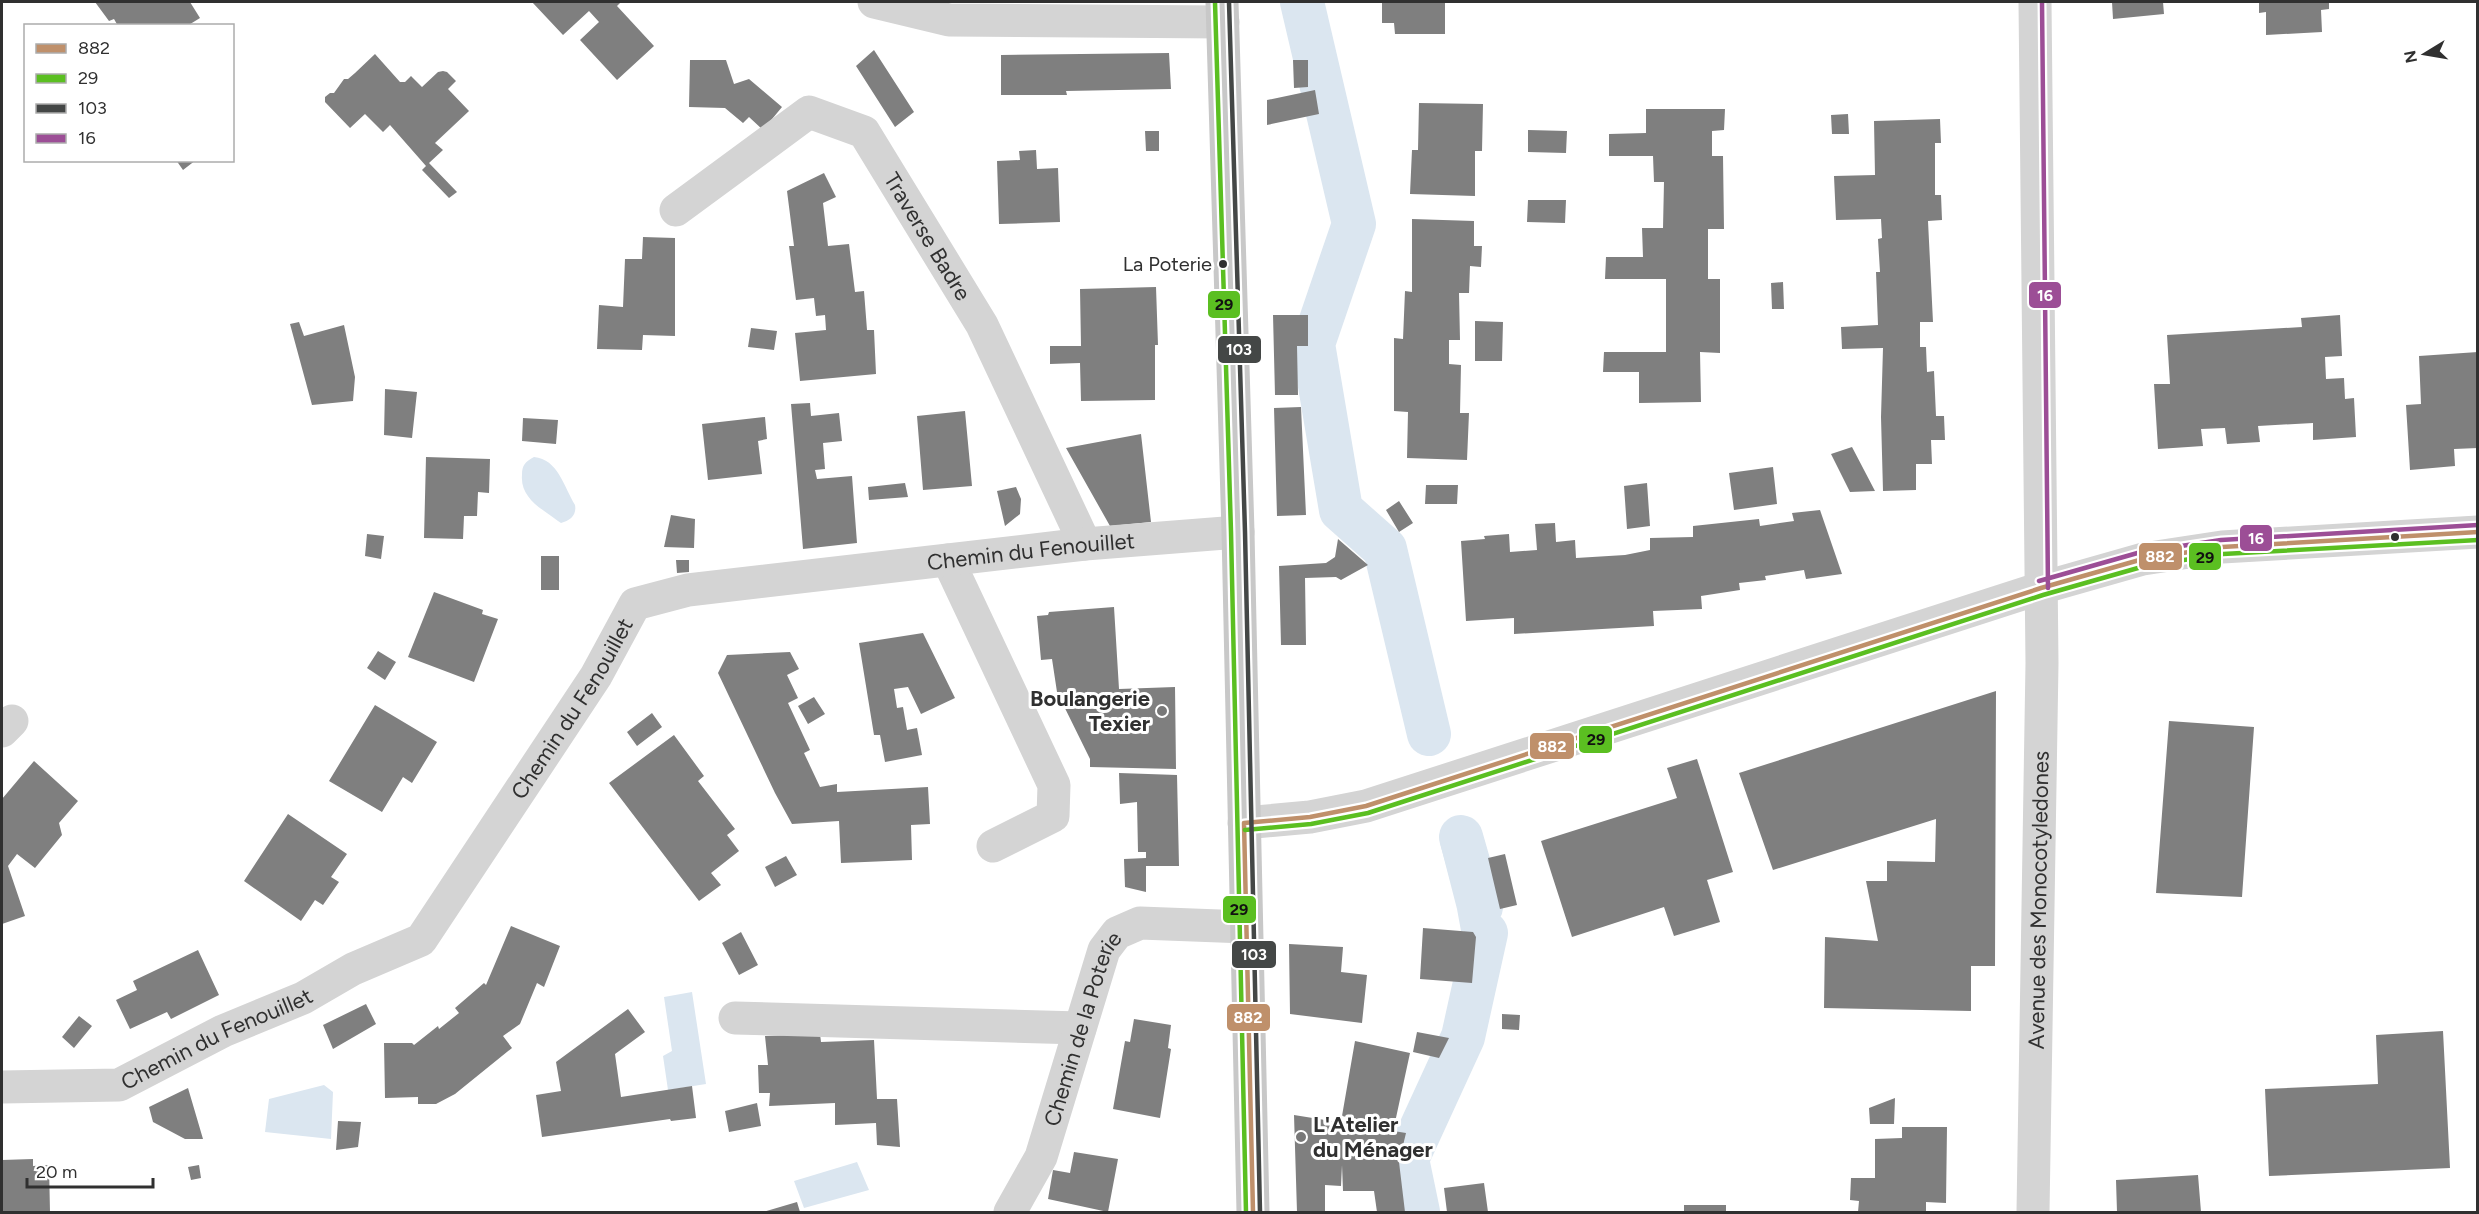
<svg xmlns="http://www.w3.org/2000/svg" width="2479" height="1214" viewBox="0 0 2479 1214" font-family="Figtree,sans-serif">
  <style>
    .water { fill: #dbe6f0 }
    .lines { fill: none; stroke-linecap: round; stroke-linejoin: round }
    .canal { stroke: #dbe6f0; stroke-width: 44 }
    .building { fill: #7f7f7f }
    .minor { stroke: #d4d4d4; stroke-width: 33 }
    .major { stroke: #c8c8c8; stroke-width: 33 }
    .bus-1-casing { stroke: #fff; stroke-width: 9 }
    .bus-2-casing { stroke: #fff; stroke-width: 9 }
    .bus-3-casing { stroke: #fff; stroke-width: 9 }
    .bus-4-casing { stroke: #fff; stroke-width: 9 }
    .bus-1 { stroke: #bf906b; stroke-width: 4.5 }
    .bus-2 { stroke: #5bbf21; stroke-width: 4.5 }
    .bus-3 { stroke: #444746; stroke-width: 4.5 }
    .bus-4 { stroke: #9c4e96; stroke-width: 4.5 }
    .bus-dot { fill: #303030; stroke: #fff; stroke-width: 2 }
    .poi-dot { fill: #787878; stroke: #fff; stroke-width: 2 }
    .labels { text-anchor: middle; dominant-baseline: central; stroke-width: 6; stroke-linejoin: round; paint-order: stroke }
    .bus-label { font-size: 20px; fill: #303030; stroke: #fff; text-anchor: end }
    .street-label { font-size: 22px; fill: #303030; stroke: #fff }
    .poi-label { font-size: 22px; font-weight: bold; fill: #303030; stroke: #fff; text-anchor: end }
    .line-badge { stroke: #fff; stroke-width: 2 }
    .badge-label { font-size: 16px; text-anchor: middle; font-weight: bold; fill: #fff }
    .pale-badge-label { font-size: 16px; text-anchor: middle; font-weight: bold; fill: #111 }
  </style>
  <rect width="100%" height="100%" fill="#fff"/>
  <!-- water -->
  <path class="water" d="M534 457C558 459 564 487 575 505 577 515 570 521 561 523L558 521C542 509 520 498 522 475 522 465 525 462 534 457Z
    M1476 832 1483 858 1471 861 1466 842 1454 846 1470 906 1473 932 1461 931 1457 909 1440 843Z
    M692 992 706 1084 668 1090 663 1056 672 1051 664 997Z
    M324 1085 333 1092 331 1139 265 1132 269 1099Z
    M857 1162 869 1190 804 1208 794 1181Z"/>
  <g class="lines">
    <!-- canal -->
    <path class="canal" d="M1302 2 1354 224 1313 344 1341 510 1385 549 1429 734
      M1461 837 1481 907
      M1418 1212 1407 1159 1463 1037 1486 933"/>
  </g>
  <!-- building -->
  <path class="building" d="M95 2H190L200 18 187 26H142L141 24 118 26 114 19 109 21Z
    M532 2H621L617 6 654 46 617 80 580 40 599 22 589 11 563 35Z
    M1382 2H1445V34H1395L1394 23H1382Z
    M2112 2H2163L2164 14 2113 19Z
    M2259 2H2329V9L2321 10 2322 32 2266 35V12L2259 13Z
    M874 50 914 112 895 127 856 66Z
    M1169 53 1171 89 1066 91 1067 95H1001V55Z
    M375 54 400 82H405L411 76 422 87 438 72 443 71 447 72 456 81 448 89 469 111 435 143 443 150 429 163 457 192 449 198 422 170 426 166 390 125 383 132 365 114 350 128 325 102V97L330 93H334L344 79H348L355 73Z
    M690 60H726L734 84 749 79 782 107 763 130 749 117 743 123 725 108 689 107Z
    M1293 60H1308V87L1294 88Z
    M1315 90 1319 114 1267 125V100Z
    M1419 103 1483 104 1482 151H1475V196L1410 194 1412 150H1418Z
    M1646 109H1725L1724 130 1712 131V156H1723L1724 229H1708V279H1720V353L1700 352 1701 402 1639 403V372H1603L1604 352H1666V279H1605L1606 257H1643L1642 228H1663L1664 182H1654L1653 156H1609V134L1646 133Z
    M1848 114 1849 134H1832L1831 115Z
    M1940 119 1941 143H1935V195H1941L1942 220 1928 221 1933 322H1920V347H1926L1927 372 1934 371 1936 416H1944L1945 440H1931L1932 464H1916V490L1883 491 1881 417 1883 348 1842 349 1841 327 1878 325 1876 272H1880L1878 239 1882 238 1881 219 1836 220 1834 176 1875 175 1874 121Z
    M1528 130 1567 131 1566 153 1528 152Z
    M1145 131H1159V151H1146Z
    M1036 150 1037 169 1058 168 1060 222 999 224 997 161 1020 160 1019 151Z
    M176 160H196L183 170Z
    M824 173 836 197 823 203 828 246 849 244 855 292 864 291 867 330H874L876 374 800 381 795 333 826 330 825 315 816 316 814 298 796 300 789 246H794L787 191Z
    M1528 200H1566L1565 223 1527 222Z
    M1412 219 1474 221V246H1482L1481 267 1470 266 1469 293H1459L1460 340H1449V364L1461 365 1460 413H1469L1467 460 1407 458 1408 412 1394 411V338L1403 339 1405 291 1412 292Z
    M643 237 675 238V336L643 335 642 350 597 349 599 305 623 307 625 259H642Z
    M1783 282 1784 309H1772L1771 283Z
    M1156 287 1158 345H1155V400L1081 401 1080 363 1050 364V346H1081L1080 289Z
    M1273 315H1308V346H1297L1298 395H1275Z
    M2340 315 2342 356 2325 357 2326 379 2344 378 2345 399 2354 398 2356 437 2313 440V423L2258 426 2260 442 2227 444 2225 428 2201 429 2203 446 2158 449 2154 384H2170L2167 335 2302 327 2301 318Z
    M1475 321 1503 322 1502 361H1475Z
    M299 322 304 336 344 325 355 377 353 401 312 405 290 324Z
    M751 328 777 331 774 350 748 347Z
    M2478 352V448L2454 449 2455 466 2410 470 2406 405 2421 404 2419 356Z
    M385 389 417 392 412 438 384 435Z
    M810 403 811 416 839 413 842 441 823 443 825 469 815 470 817 479 852 476 857 543 803 549 791 404Z
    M1301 407 1306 515 1277 516 1274 408Z
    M965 411 972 486 923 490 917 416Z
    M765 417 767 439 758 441 762 474 708 480 702 424Z
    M523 418 558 420 556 444 522 441Z
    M1141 434 1151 522 1110 526 1066 448Z
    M1852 447 1875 491 1850 492 1831 454Z
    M426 457 490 459 489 493 478 492 477 516H464L463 539 424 538Z
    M1773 467 1777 504 1734 510 1729 473Z
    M905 483 908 497 869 500 868 487Z
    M1647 483 1650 526 1627 529 1624 486Z
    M1426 485H1458L1457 504H1425Z
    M1016 487 1021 499 1020 514 1005 526 997 491Z
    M1399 501 1413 523 1399 532 1386 510Z
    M1820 510 1842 574 1806 579 1804 570 1765 576 1766 580 1739 583 1740 590 1701 596 1702 609 1653 611 1654 626 1514 634V618L1466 621 1461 541 1485 539 1484 536 1509 534 1510 552 1537 550 1535 524 1555 523 1556 542 1575 540 1576 558 1625 555 1650 550V538L1693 537V526L1759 519 1760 526 1794 521 1792 513Z
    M671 515 695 519 694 548 664 547Z
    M367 534 384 536 381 559 365 556Z
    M1338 539 1368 565 1341 580 1336 577 1305 578 1306 645H1281L1279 566 1326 563 1335 557Z
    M541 556H559V590H541Z
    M676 560H689V572L677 573Z
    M434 592 483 610 482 614 498 619 474 682 408 657Z
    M1114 607 1119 689 1175 687 1176 769 1090 767V759L1057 692 1052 659 1041 660 1037 616 1048 615 1049 612Z
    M923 633 955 698 921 714 908 687 894 689 897 708 903 707 907 730 917 728 922 755 885 762 880 735H874L859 643Z
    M378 651 396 662 385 680 367 668Z
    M790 652 799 669 787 675 798 698 788 703 810 750 804 753 820 787 837 784V792L928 787 930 824 911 825 912 860 841 863 839 821 792 824 775 793 718 673 727 655Z
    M1996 691 1995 966H1971V1011L1824 1008 1825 937 1878 941 1866 881H1887V861L1935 862 1936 819 1773 870 1739 773Z
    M814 697 825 714 808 724 798 706Z
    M375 705 437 742 412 783 403 777 382 812 329 781Z
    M652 713 662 727 637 746 627 732Z
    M2169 721 2254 727 2242 897 2156 893Z
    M674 735 704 776 698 781 735 829 727 835 739 851 711 873 721 885 699 901 609 783Z
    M1697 759 1733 872 1707 880 1720 922 1674 936 1664 907 1572 937 1541 841 1677 798 1667 768Z
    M34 761 78 801 59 823 62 835 35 868 17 854 8 866 25 916 2 924V799Z
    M1119 773 1177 775 1179 866H1146V892L1125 887 1124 859 1146 858V852H1138L1137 802 1120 804Z
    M288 814 347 854 331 877 339 882 323 905 315 900 301 921 244 881Z
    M1505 854 1517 905 1500 909 1488 858Z
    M786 856 797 875 775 887 765 867Z
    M511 926 560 946 544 987 537 983 520 1024 503 1036 512 1048 455 1094 436 1104H418V1097L385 1098 384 1043H412L414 1045 438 1026 439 1029 459 1013 455 1008 484 983 486 985Z
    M1423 928 1473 932 1476 937 1472 983 1420 979Z
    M741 932 758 965 739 975 722 943Z
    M1289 944 1343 947 1341 972 1367 975 1362 1023 1290 1014Z
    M198 950 219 995 171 1019 167 1012 130 1029 116 1000 137 990 133 981Z
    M366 1004 376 1024 333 1049 323 1025Z
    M628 1009 645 1032 615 1054 621 1097 692 1086 696 1118 671 1121 670 1119 542 1137 536 1095 561 1091 556 1062Z
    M1502 1014 1520 1015 1519 1030 1502 1029Z
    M79 1016 92 1026 74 1048 62 1037Z
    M1134 1019 1171 1025 1168 1048 1171 1049 1160 1118 1113 1109 1125 1041 1130 1042Z
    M2443 1031 2450 1168 2269 1176 2265 1089 2378 1084 2376 1035Z
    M1417 1032 1449 1038 1439 1058 1413 1052Z
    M820 1034 821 1042 874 1040 877 1099H897L900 1147 877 1145 876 1123 835 1125V1103L769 1106 770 1093H759L758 1065H768L765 1036Z
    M1355 1041 1410 1053 1394 1127 1342 1116Z
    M188 1088 203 1139H185L153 1122 149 1107Z
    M1895 1098 1894 1124H1870L1869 1108Z
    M757 1103 761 1126 729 1132 725 1111Z
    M1294 1115 1406 1133 1399 1162 1405 1212H1377L1374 1191H1343L1342 1165 1341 1186 1325 1185V1212H1297Z
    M338 1121 361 1122 358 1147 336 1150Z
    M1902 1127H1947L1946 1203 1926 1202V1212H1858L1859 1201 1850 1200 1851 1178H1875V1139L1902 1138Z
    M1074 1152 1118 1159 1108 1212 1048 1199 1053 1170 1070 1173Z
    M33 1159V1166L49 1165 50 1212H2V1160Z
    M199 1165 201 1178 191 1180 188 1167Z
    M2198 1175 2201 1212H2117L2116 1180Z
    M1484 1183 1488 1212H1447L1444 1188Z
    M797 1202 800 1212H763Z
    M1684 1205H1726V1212H1684Z"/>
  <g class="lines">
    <!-- minor -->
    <g class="minor">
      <path d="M874 2 949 20 1223 22"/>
      <path id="s1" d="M676 210 809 112 864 132 982 325 1085 544"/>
      <path d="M948 560 1054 785 1053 816 993 846"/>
      <path d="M2 731 12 721"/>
      <path d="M1244 823 1310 817 1366 806 2041 588 2143 559 2222 547 2478 532"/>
      <path d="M735 1018 1080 1028"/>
      <path id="s2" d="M2 1087 119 1085 223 1031 303 998 353 969 421 940 596 676 635 604 688 590 1085 544 1238 532"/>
      <path id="s3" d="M1010 1212 1041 1157 1104 950 1117 933 1140 923 1246 927"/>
      <path id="s4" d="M2033 1212 2042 663 2035 2"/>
    </g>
    <!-- major -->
    <path class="major" d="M1222 2 1238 532 1253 1212"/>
    <defs>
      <path id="bus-1" d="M1244 823 1310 817 1366 806 2041 588 2143 559 2222 547 2478 532
        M1244 823 1253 1212"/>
      <path id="bus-2" d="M1215 2 1231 532 1246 1212
        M1245 830 1311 824 1368 813 2043 595 2145 566 2223 554 2478 540"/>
      <path id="bus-3" d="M1229 2 1245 532 1260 1212"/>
      <path id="bus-4" d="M2042 2 2048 588
        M2039 581 2141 552 2221 540 2478 525"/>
    </defs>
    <!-- bus-1 casing -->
    <use href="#bus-1" class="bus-1-casing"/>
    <!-- bus-2 casing -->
    <use href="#bus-2" class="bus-2-casing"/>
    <!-- bus-3 casing -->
    <use href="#bus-3" class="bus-3-casing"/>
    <!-- bus-4 casing -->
    <use href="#bus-4" class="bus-4-casing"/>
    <!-- bus-1 -->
    <use href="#bus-1" class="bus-1"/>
    <!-- bus-2 -->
    <use href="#bus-2" class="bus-2"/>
    <!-- bus-3 -->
    <use href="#bus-3" class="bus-3"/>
    <!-- bus-4 -->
    <use href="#bus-4" class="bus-4"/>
  </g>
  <!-- markers -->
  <g class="bus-dot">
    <circle cx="1223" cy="264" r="5"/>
    <circle cx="2395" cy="537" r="5"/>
  </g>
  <g class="poi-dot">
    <circle cx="1162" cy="711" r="6"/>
    <circle cx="1301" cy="1137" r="6"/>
  </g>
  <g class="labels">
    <!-- bus labels -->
    <g class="bus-label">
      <text x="1212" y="264">La Poterie</text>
    </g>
    <!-- street labels -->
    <g class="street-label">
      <text stroke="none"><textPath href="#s1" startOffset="346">Traverse Badre</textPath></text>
      <text stroke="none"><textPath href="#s2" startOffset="1251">Chemin du Fenouillet</textPath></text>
      <text stroke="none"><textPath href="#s2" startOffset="729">Chemin du Fenouillet</textPath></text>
      <text stroke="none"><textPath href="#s4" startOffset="312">Avenue des Monocotyledones</textPath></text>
      <text stroke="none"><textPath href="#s3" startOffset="198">Chemin de la Poterie</textPath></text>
      <text stroke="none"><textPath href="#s2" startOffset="225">Chemin du Fenouillet</textPath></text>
    </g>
    <!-- poi labels -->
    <g class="poi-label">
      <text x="1150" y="698">Boulangerie<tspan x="1150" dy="25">Texier</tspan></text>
      <text x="1313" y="1124" text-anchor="start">L'Atelier<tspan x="1313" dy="25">du Ménager</tspan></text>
    </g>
  </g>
  <g class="line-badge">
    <rect x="2028" y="281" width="34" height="28" rx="6" fill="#9c4e96"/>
    <rect x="1207" y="290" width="34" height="29" rx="6" fill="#5bbf21"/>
    <rect x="1217" y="335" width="45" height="29" rx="6" fill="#444746"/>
    <rect x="2239" y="524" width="34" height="28" rx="6" fill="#9c4e96"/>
    <rect x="2138" y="542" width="45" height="29" rx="6" fill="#bf906b"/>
    <rect x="2188" y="542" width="34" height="29" rx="6" fill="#5bbf21"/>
    <rect x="1578" y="725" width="35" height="29" rx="6" fill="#5bbf21"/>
    <rect x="1529" y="732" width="46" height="28" rx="6" fill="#bf906b"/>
    <rect x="1222" y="895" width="35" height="29" rx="6" fill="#5bbf21"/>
    <rect x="1231" y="940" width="46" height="29" rx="6" fill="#444746"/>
    <rect x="1226" y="1003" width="45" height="29" rx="6" fill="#bf906b"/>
  </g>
  <g class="badge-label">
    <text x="2045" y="301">16</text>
    <text x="1239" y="355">103</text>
    <text x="2256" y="544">16</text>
    <text x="2160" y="562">882</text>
    <text x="1552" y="752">882</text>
    <text x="1254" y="960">103</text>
    <text x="1248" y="1023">882</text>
  </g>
  <g class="pale-badge-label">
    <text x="1224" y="310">29</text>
    <text x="2205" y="563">29</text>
    <text x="1596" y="745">29</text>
    <text x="1239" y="915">29</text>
  </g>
  <!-- border -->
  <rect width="2479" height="1214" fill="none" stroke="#303030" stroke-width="6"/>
  <!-- legend -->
  <rect x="24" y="24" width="210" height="138" fill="#ffffff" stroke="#acacac" stroke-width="1.5"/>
  <rect x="36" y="44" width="30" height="9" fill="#bf906b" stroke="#acacac" stroke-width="1.5"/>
  <text x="78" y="54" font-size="18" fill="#303030">882</text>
  <rect x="36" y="74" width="30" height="9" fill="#5bbf21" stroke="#acacac" stroke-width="1.5"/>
  <text x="78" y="84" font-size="18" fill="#303030">29</text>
  <rect x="36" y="104" width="30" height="9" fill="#444746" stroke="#acacac" stroke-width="1.5"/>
  <text x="78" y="114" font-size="18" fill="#303030">103</text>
  <rect x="36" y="134" width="30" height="9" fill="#9c4e96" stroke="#acacac" stroke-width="1.5"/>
  <text x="78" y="144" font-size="18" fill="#303030">16</text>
  <!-- north arrow -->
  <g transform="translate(2425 54) rotate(259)" stroke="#ffffff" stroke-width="4.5" paint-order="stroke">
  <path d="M0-4.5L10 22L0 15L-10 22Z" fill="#303030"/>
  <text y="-9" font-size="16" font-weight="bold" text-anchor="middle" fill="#303030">N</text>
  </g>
  <!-- scale -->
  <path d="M27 1178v9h126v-9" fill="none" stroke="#303030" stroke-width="3"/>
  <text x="36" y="1178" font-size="18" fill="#303030" stroke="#ffffff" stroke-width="4.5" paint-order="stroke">20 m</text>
</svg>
